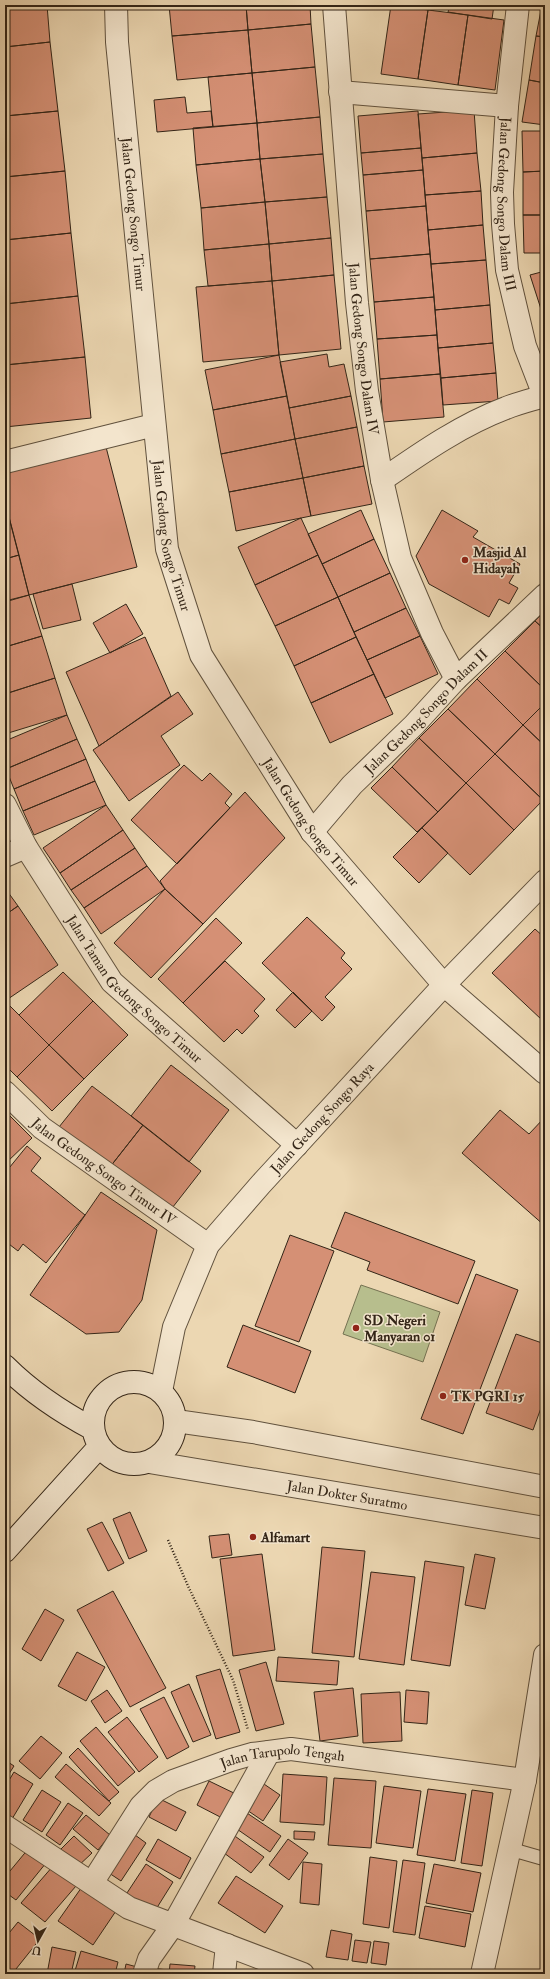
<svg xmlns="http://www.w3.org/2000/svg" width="550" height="1979" viewBox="0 0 550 1979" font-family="'IM FELL Double Pica',serif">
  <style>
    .grass { fill: #b7be8d; stroke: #757252 }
    .building { fill: #d59075; stroke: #332517 }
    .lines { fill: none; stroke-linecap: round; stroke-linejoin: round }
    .service-casing { stroke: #61523e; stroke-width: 15 }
    .minor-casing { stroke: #61523e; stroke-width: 24 }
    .tertiary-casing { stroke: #61523e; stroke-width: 24 }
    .secondary-casing { stroke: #332517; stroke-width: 24 }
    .path { stroke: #332517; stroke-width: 2.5; stroke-dasharray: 1 2; stroke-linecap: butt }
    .service { stroke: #f3e5cd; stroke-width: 13 }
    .minor { stroke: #f3e5cd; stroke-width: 22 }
    .tertiary { stroke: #f3e5cd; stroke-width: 22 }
    .secondary { stroke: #f3e5cd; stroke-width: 22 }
    .poi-dot { fill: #8f2418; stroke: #f3e5cd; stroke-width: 1.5 }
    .labels { text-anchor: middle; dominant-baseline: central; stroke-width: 3; stroke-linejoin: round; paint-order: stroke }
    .street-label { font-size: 14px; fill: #332517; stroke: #f3e5cd }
    .poi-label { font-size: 14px; font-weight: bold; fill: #332517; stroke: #f3e5cd; text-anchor: start }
  </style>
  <rect width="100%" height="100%" fill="#ecd7b2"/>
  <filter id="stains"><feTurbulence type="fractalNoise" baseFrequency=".005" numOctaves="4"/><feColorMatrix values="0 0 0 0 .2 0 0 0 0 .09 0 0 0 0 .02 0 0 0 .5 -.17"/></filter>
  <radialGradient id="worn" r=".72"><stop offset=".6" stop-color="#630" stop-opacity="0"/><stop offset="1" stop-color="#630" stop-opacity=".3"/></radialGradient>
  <!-- grass -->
  <path class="grass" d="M361 1285 440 1312 423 1362 343 1334Z"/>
  <!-- building -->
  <path class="building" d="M5 5H47L50 42 5 47Z
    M169 5H246L248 30 172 36Z
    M246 5H310L311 24 248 30Z
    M391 5 428 10 418 79 381 74Z
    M395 5H435L434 10Z
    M450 5H494L492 19 448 12Z
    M542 5H545V37L536 36Z
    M428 10 468 15 458 85 418 79Z
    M468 15 504 20 495 90 458 85Z
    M311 24 315 67 252 73 248 30Z
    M248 30 252 73 177 80 172 36Z
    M536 36 545 37V83L529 80Z
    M50 42 58 111 5 116V47Z
    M315 67 320 117 257 123 252 73Z
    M252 73 257 123 213 127 208 77Z
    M529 80 545 83V125L522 122Z
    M185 97 187 113 211 111 213 127 157 132 154 100Z
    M474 110 477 153 422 158 418 114Z
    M58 111 65 171 5 177V116Z
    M418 111 421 148 361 153 358 116Z
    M320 117 323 154 260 159 257 123Z
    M257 123 260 159 196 165 193 128Z
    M522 131H545V171L523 172Z
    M421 148 423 170 363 175 361 153Z
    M477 153 481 191 425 195 422 158Z
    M323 154 327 197 265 202 260 159Z
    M260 159 265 202 201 208 196 165Z
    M423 170 426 206 366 211 363 175Z
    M65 171 71 233 5 240V177Z
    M545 171V215H523V172Z
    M481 191 483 225 428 230 425 195Z
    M327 197 331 238 269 244 265 202Z
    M265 202 269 244 204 250 201 208Z
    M426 206 430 254 370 259 366 211Z
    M523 215H545V253H524Z
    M483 225 486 260 431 264 428 230Z
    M71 233 78 296 5 304V240Z
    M331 238 334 275 272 281 269 244Z
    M269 244 272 281 208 286 204 250Z
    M430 254 434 297 374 302 370 259Z
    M486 260 490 305 435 310 431 264Z
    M545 271V305L540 306 530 275Z
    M334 275 341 349 279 355 272 281Z
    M272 281 279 355 203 362 196 287Z
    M78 296 85 357 5 365V304Z
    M434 297 437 335 377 339 374 302Z
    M490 305 493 343 438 348 435 310Z
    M545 305V324L540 306Z
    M437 335 440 374 380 379 377 339Z
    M493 343 496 373 441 378 438 348Z
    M327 354 329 367 344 364 351 396 289 408 280 362Z
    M279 355 287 396 213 410 205 370Z
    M85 357 91 418 5 427V365Z
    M496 373 498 401 443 405 441 378Z
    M440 374 444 417 383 422 380 379Z
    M287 396 295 439 221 454 213 410Z
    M351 396 357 427 295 439 289 408Z
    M357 427 364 466 303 478 295 439Z
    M295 439 303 478 229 492 221 454Z
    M106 447 137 567 29 595 5 502V473Z
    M364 466 372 504 311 516 303 478Z
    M303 478 311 516 236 531 229 492Z
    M361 510 374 539 322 564 308 534Z
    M442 510 478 531 473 537 520 564 509 583 518 588 509 604 499 599 489 617 429 584 416 556Z
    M5 513H8L19 555 5 559Z
    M301 518 318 555 255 585 238 547Z
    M374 539 390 573 338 597 322 564Z
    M19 555 29 595 5 601V559Z
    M318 555 338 597 275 626 255 585Z
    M390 573 406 608 354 632 338 597Z
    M72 584 81 620 43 629 33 594Z
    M29 595 42 636 5 647V602Z
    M338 597 356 637 294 666 275 626Z
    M126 604 143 634 110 653 93 623Z
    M406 608 420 636 367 660 354 632Z
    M545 611V630L535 621Z
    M535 621 545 630V690L505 651Z
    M42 636 55 678 5 694V647Z
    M420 636 438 674 385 698 367 660Z
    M145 637 171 696 99 746 66 672Z
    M356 637 374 674 311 703 294 666Z
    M505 651 545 690V703L523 725 477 679Z
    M374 674 393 714 330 743 311 703Z
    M55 678 67 715 5 734V694Z
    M477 679 523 725 495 754 448 709Z
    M178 692 193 714 161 736 180 765 129 801 93 750Z
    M545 703V746L523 725Z
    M448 709 495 754 466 783 419 738Z
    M67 715 77 739 6 769 5 741Z
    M523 725 545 746V798L543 800 495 754Z
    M419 738 466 783 438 812 392 767Z
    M77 739 86 759 14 789 6 769Z
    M495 754 543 800 514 830 466 783Z
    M86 759 95 781 23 811 14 789Z
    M184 765 202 781 210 773 232 794 225 803 230 808 177 864 131 820Z
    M392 767 438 812 417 832 371 788Z
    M95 781 106 805 34 835 23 811Z
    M466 783 514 830 470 875 422 828Z
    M245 792 285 838 203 924 165 889 160 881Z
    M106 805 123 830 60 873 43 848Z
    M422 828 448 853 419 883 393 857Z
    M123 830 135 848 71 890 60 873Z
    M135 848 147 866 84 908 71 890Z
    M147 866 165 889 101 934 84 908Z
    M5 888 18 906 5 915Z
    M165 889 203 924 151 978 114 943Z
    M18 906 58 965 5 1001V915Z
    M307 917 345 953 341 958 352 969 325 997 335 1007 322 1021 262 963Z
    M216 918 242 943 183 1003 158 979Z
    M535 929 545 938V1017L542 1020 492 973Z
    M225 961 265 999 254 1011 259 1016 242 1034 237 1029 224 1042 183 1003Z
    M63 972 93 1001 49 1045 19 1015Z
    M293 992 312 1011 295 1028 276 1010Z
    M5 1001 49 1045 17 1077 5 1065Z
    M93 1001 128 1035 84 1079 49 1045Z
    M49 1045 84 1079 52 1111 17 1077Z
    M171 1065 229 1110 189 1162 131 1116Z
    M92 1086 143 1125 110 1167 59 1127Z
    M500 1110 529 1134 545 1117V1226L462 1153Z
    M5 1111 32 1138 5 1164Z
    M143 1125 201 1171 169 1212 110 1167Z
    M27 1146 41 1158 31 1171 85 1215 46 1263 23 1244 18 1251 5 1241V1173Z
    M101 1192 157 1230 142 1300 119 1332 86 1334 30 1295Z
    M345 1212 475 1261 458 1304 367 1270 370 1262 331 1247Z
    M290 1235 334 1251 299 1342 255 1326Z
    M476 1274 518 1290 463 1434 421 1419Z
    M243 1325 311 1351 295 1393 227 1367Z
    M516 1334 545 1344V1397L533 1430 486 1413Z
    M130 1512 147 1551 129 1559 113 1519Z
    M102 1522 124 1563 108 1571 87 1529Z
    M229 1534 232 1555 212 1558 209 1536Z
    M322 1547 365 1551 354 1657 312 1653Z
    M262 1554 275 1650 233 1656 220 1559Z
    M475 1554 495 1558 485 1609 465 1605Z
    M425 1561 464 1567 450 1666 411 1660Z
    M371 1572 415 1577 404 1665 359 1659Z
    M113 1591 166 1688 130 1707 77 1610Z
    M45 1609 64 1620 41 1661 22 1649Z
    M77 1652 105 1667 86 1701 58 1686Z
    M278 1657 339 1661 337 1685 276 1681Z
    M266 1662 284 1724 256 1731 239 1670Z
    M220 1669 240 1732 216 1739 196 1676Z
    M189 1684 211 1735 193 1742 171 1692Z
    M353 1688 358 1736 320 1741 314 1692Z
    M107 1690 122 1711 105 1723 91 1701Z
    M406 1690 429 1692 427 1724 404 1722Z
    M400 1692 402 1741 363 1743 361 1694Z
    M164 1697 189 1747 167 1759 140 1709Z
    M127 1717 158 1757 139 1772 108 1732Z
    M96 1727 135 1772 118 1786 80 1741Z
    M41 1736 62 1753 40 1779 19 1761Z
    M78 1748 119 1792 109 1801 69 1757Z
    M5 1760 14 1766 5 1780Z
    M66 1764 111 1803 99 1816 55 1777Z
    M14 1772 33 1784 12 1819 5 1815V1787Z
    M283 1774 327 1777 324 1825 280 1822Z
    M334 1778 376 1781 371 1848 328 1845Z
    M209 1781 238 1795 226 1820 197 1805Z
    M261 1782 280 1795 263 1821 244 1808Z
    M384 1786 421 1791 413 1848 376 1843Z
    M428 1789 466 1794 455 1861 417 1855Z
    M42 1790 61 1802 42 1832 23 1820Z
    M472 1790 493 1793 482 1866 461 1863Z
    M158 1798 186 1812 176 1831 149 1817Z
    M68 1803 83 1813 60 1845 46 1835Z
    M244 1811 281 1836 270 1852 234 1827Z
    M86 1815 110 1835 98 1850 73 1829Z
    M294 1831 315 1832 314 1840 294 1839Z
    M131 1832 146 1843 121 1881 106 1871Z
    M232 1834 264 1857 251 1873 220 1850Z
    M74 1836 92 1853 76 1868 59 1851Z
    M158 1839 191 1858 180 1879 146 1860Z
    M288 1839 308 1853 289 1880 269 1865Z
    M29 1848 46 1863 16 1900 5 1892V1877Z
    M370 1857 397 1861 389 1928 363 1924Z
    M403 1860 425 1863 415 1935 393 1932Z
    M303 1862 322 1864 319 1905 300 1903Z
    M146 1864 173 1882 153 1914 125 1896Z
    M434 1864 481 1873 473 1912 426 1903Z
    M53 1866 76 1886 45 1922 21 1903Z
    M236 1876 283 1906 265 1933 218 1903Z
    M84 1884 118 1908 93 1945 58 1921Z
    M425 1906 471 1914 465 1947 419 1938Z
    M18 1922 40 1939 12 1974H5V1938Z
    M331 1930 352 1934 348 1960 326 1957Z
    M355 1940 371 1942 367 1963 352 1961Z
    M374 1941 389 1943 386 1965 371 1963Z
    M52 1947 76 1952 71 1974H47Z
    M81 1951 118 1962 115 1974H74Z
    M126 1964 141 1968 139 1974H124Z
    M170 1964 195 1966 194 1974H169Z
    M151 1968 168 1970V1974H150Z
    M197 1970 215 1973V1974H196Z"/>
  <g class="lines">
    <defs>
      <path id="service" d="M510 1849 545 1859"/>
      <g id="minor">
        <path id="s1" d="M116 5 117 42 167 549 201 655 312 832 444 985 545 1073"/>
        <path id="s2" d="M334 5 357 303 367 391 382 480 400 558 432 633 456 679"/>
        <path id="s3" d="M518 5 507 106 502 192 503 224 507 270 525 346 545 398"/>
        <path d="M340 92 507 106"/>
        <path d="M5 462 154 425"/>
        <path d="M382 480C421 453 461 425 506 408 518 403 531 400 544 396"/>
        <path id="s4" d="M5 805 26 847 112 982 297 1145"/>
        <path id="s5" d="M312 832 352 785 414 725 456 679 545 595"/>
        <path d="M5 856 26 847"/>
        <path id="s6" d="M5 1092 42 1128 208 1245"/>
        <path id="s7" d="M161 1391 174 1327 208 1245 261 1184 444 985 545 881"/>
        <path d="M5 1826 129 1908 303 1974"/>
        <path id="s8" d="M92 1883 141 1806 156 1791 173 1781 231 1760 252 1754 291 1749 525 1780"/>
        <path d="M144 1974 149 1959 173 1925 269 1752"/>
        <path d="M224 1974 227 1945"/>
        <path d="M482 1974 525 1780 545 1655"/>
      </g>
      <g id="tertiary">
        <path d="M176 1421 253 1432 545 1487"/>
        <path id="s9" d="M149 1462 545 1528"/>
      </g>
      <path id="secondary" d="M5 1366C31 1392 61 1412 93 1429
        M93 1423a41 41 0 1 1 82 0a41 41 0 1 1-82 0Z
        M5 1551 99 1447"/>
    </defs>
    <!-- service casing -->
    <use href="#service" class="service-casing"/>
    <!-- minor casing -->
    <use href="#minor" class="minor-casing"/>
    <!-- tertiary casing -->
    <use href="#tertiary" class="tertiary-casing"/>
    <!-- secondary casing -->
    <use href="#secondary" class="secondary-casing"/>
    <!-- path -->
    <path class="path" d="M168 1540 188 1586 233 1680 248 1730"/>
    <!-- service -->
    <use href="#service" class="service"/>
    <!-- minor -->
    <use href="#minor" class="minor"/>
    <!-- tertiary -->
    <use href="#tertiary" class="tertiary"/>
    <!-- secondary -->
    <use href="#secondary" class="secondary"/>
  </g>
  <!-- markers -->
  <g class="poi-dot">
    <circle cx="465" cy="560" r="4"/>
    <circle cx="356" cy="1328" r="4"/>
    <circle cx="443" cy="1396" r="4"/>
    <circle cx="253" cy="1537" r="4"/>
  </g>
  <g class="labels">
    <!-- street labels -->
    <g class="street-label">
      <text stroke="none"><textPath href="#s3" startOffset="200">Jalan Gedong Songo Dalam III</textPath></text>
      <text stroke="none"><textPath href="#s1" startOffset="210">Jalan Gedong Songo Timur</textPath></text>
      <text stroke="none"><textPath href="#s2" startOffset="345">Jalan Gedong Songo Dalam IV</textPath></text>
      <text stroke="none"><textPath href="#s1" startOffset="534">Jalan Gedong Songo Timur</textPath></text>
      <text stroke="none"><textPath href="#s5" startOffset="166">Jalan Gedong Songo Dalam II</textPath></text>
      <text stroke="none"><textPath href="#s1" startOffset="858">Jalan Gedong Songo Timur</textPath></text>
      <text stroke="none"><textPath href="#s4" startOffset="227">Jalan Taman Gedong Songo Timur</textPath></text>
      <text stroke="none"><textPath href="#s7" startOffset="325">Jalan Gedong Songo Raya</textPath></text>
      <text stroke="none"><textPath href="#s6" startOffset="127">Jalan Gedong Songo Timur IV</textPath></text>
      <text stroke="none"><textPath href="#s9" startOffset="201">Jalan Dokter Suratmo</textPath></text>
      <text stroke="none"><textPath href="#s8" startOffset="246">Jalan Tarupolo Tengah</textPath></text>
    </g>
    <!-- poi labels -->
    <g class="poi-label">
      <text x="473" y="552">Masjid Al<tspan x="473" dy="16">Hidayah</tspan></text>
      <text x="364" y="1320">SD Negeri<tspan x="364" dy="16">Manyaran 01</tspan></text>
      <text x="451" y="1396">TK PGRI 15</text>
      <text x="261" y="1537">Alfamart</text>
    </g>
  </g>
  <!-- margin -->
  <rect width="550" height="1979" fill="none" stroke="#ecd7b2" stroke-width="20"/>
  <rect x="6" y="6" width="538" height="1967" fill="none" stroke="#332517" stroke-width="2"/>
  <rect x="10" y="10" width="530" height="1959" fill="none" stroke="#332517"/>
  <!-- north arrow -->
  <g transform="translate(38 1941) rotate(188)" stroke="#f3e5cd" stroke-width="3" paint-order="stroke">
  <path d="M0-3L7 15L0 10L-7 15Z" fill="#332517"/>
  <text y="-6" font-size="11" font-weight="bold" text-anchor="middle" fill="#332517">U</text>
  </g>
  <rect width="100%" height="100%" filter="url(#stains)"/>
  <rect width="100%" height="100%" fill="url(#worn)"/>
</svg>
